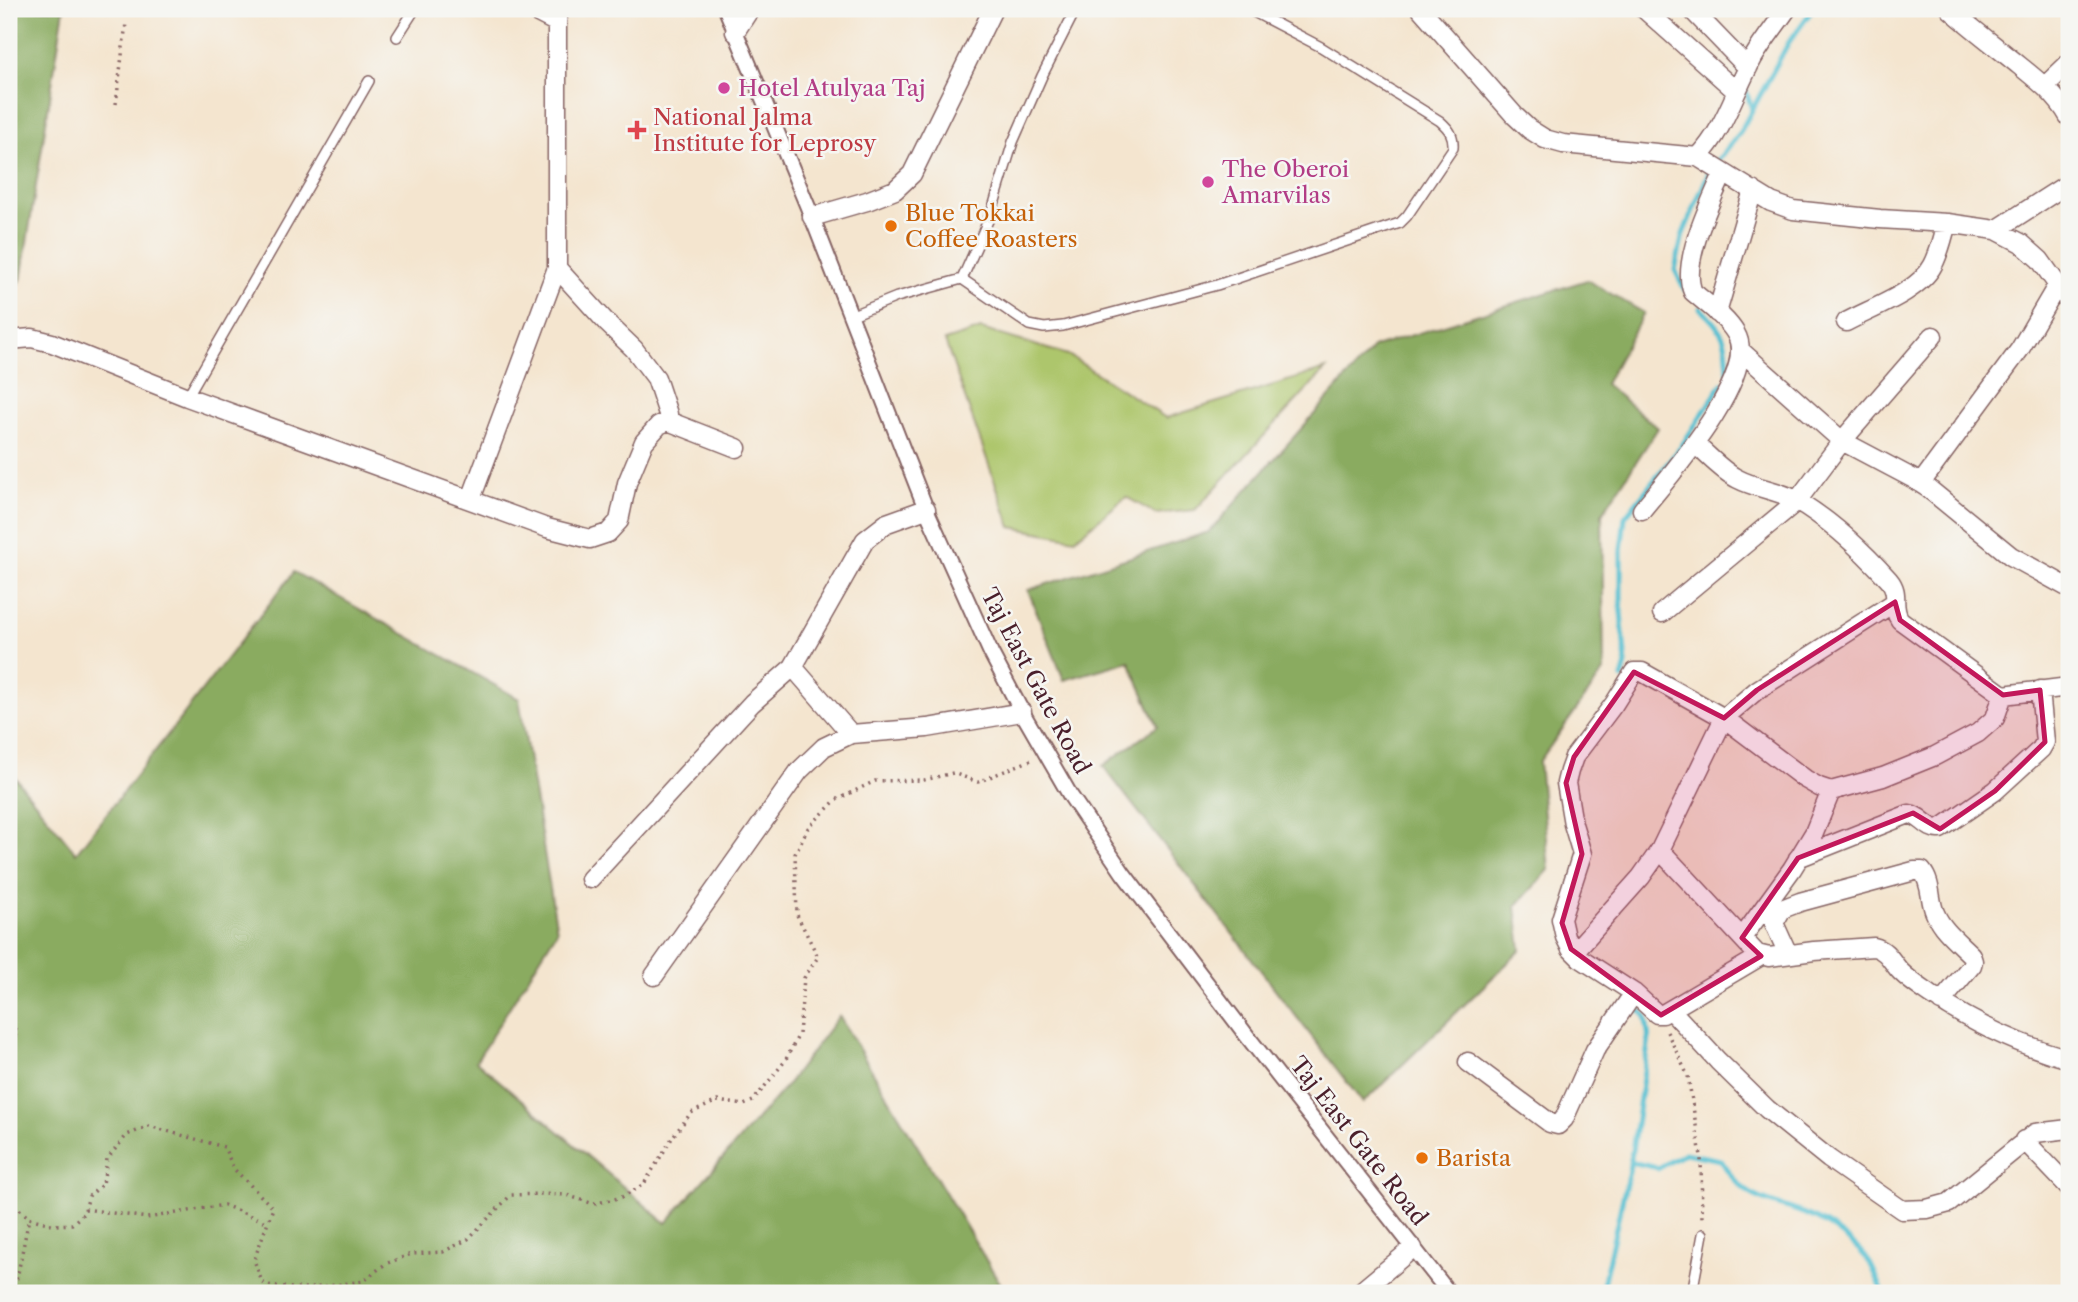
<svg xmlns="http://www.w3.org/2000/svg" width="2078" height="1302" viewBox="0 0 2078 1302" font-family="'Libre Caslon Text',serif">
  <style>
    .green { fill: #adc66c; stroke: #7c724c; stroke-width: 2 }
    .forest { fill: #8aab60; stroke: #6a6546; stroke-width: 2 }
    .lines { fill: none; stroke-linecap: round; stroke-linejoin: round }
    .stream { stroke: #55c0d1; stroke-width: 5 }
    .service-casing { stroke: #866464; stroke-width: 12 }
    .pedestrian-casing { stroke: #866464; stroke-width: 18 }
    .minor-casing { stroke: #866464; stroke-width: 21 }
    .path { stroke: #866464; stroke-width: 3.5; stroke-dasharray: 2 5; stroke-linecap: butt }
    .service { stroke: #fff; stroke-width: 9 }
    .pedestrian { stroke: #fff; stroke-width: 14 }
    .minor { stroke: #fff; stroke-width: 18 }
    .marked { fill: #c2185b; fill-opacity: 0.2; stroke: #c2185b; stroke-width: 5; stroke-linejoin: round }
    .hotel-dot { fill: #d1479c; stroke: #f6f6f2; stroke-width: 2.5 }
    .health-dot { fill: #e0444e; stroke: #f6f6f2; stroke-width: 2.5 }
    .food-dot { fill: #e8710a; stroke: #f6f6f2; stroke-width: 2.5 }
    .labels { text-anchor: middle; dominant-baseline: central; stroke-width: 5; stroke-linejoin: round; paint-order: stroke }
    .hotel-label { font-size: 23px; fill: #b23c85; stroke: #f6f6f2; text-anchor: start }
    .health-label { font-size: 23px; fill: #be3a42; stroke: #f6f6f2; text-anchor: start }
    .food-label { font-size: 23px; fill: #c56008; stroke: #f6f6f2; text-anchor: start }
    .street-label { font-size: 23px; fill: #4a1f2b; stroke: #f6f6f2 }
  </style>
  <rect width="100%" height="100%" fill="#f6f6f2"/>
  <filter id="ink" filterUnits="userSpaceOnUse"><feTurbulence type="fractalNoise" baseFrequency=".0143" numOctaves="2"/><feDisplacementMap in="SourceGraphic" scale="14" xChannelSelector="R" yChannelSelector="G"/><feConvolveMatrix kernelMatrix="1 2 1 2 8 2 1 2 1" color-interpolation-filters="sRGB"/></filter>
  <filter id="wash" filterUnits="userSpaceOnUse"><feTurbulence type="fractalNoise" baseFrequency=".00686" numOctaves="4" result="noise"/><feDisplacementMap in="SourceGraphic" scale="28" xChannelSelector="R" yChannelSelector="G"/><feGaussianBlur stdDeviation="1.57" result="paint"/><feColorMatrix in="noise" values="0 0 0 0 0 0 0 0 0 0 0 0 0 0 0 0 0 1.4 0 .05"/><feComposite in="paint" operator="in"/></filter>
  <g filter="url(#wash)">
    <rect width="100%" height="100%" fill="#f4e5cf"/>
    <!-- green -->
    <path class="green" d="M981 329 1068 355 1166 418 1326 369 1195 510 1156 514 1126 497 1075 539 1011 527 945 341Z"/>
    <!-- forest -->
    <path class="forest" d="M9 9H64L21 280 9 292Z
      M1587 280 1644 313 1605 384 1658 428 1602 514 1604 671 1539 762 1549 870 1516 906 1521 950 1363 1103 1103 766 1158 726 1129 661 1064 680 1028 590 1209 532 1374 347Z
      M294 572 519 699 557 931 476 1061 666 1223 786 1086 839 1016 1006 1293H9V770L76 853Z"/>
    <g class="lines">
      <!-- stream -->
      <path class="stream" d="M1744 85 1752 109
        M1718 160 1739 134 1789 42 1813 9
        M1685 290 1675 270 1683 234 1709 172
        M1700 308C1726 335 1726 336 1728 373
        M1622 678 1626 664 1621 612V550L1625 517 1682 445 1722 384
        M1630 1162 1659 1168 1685 1153 1721 1160C1745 1204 1770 1199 1810 1216 1829 1223 1859 1246 1870 1263 1875 1272 1879 1283 1884 1293
        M1601 1293 1629 1171 1649 1038 1645 1015 1632 1004"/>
    </g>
  </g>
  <g filter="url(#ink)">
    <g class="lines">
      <defs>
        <path id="service" d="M397 37 415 9
          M962 279 991 214 1013 142 1042 76 1076 9
          M850 316 897 297 962 279 1029 325 1044 328 1063 326 1217 285 1400 223 1407 216 1453 148C1454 135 1449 129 1440 121L1321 47 1248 9
          M187 397 369 81
          M1692 1293 1703 1234"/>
        <path id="pedestrian" d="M726 9 812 217 926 509 991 653 1022 712 1070 795 1123 873 1247 1036 1449 1293"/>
        <path id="minor" d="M530 9 557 23
          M1421 9 1515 116 1529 129 1545 139 1563 144 1698 157C1724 131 1735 90 1753 58 1763 41 1776 25 1787 9
          M1644 9 1736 91
          M1691 9 1748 68
          M1950 9C1969 26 1990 42 2010 58 2032 76 2055 92 2069 117
          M735 32 750 9
          M2045 86 2069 63
          M1698 157 1771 202 1793 210 1880 219 1947 223 1996 230 2021 243 2040 260 2069 301
          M812 217 867 201 895 190 912 174 993 9
          M1996 230 2069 183
          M557 268 607 323 634 349 656 378 668 414V421L737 448
          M1717 313 1753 190
          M1846 322C1872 308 1920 291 1933 265 1940 252 1943 237 1947 223
          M9 340 32 338 52 343 187 397 547 528 590 539 608 533 619 521 627 483 644 442 659 425 668 421
          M1741 351 1842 441 1912 478 1929 489 2011 556 2069 588
          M1696 445C1709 456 1723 472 1738 479 1755 488 1776 490 1794 499 1829 519 1862 550 1889 580 1901 594 1890 606 1900 620L2003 695 2069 687
          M1921 483 2020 349 2058 284
          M471 499 557 268V23L559 9
          M1642 510C1667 479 1760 375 1736 334 1727 318 1707 304 1693 292 1680 264 1711 201 1723 174
          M1662 613 1797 501 1842 441 1933 336
          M793 667 851 734
          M1660 850 1757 954 1769 957 1814 951 1874 947C1888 950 1892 963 1901 972 1910 981 1921 988 1931 995 1974 1024 2019 1045 2069 1059
          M1798 858 1909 814C1921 815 1927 830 1940 829L1995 791 2041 749 2045 742 2040 690
          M590 879 752 703 793 667 865 540 887 523 926 509
          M1742 938 1792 869 1814 833 1831 791
          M1574 952 1641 877 1660 850 1724 718 1757 690 1895 602
          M1788 954 1774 923 1782 909 1800 902 1914 871H1922C1932 883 1929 900 1935 913 1942 930 1958 942 1971 955L1973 961 1972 965 1941 1002
          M654 976 799 771 824 747 851 734 927 728 1022 712
          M1634 993 1580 958 1571 949 1565 937 1561 919 1582 854 1573 824 1566 783 1569 771 1574 757 1614 704 1634 672H1642L1724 718 1805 779 1819 787 1831 791 1883 777 1935 756 1978 733 1995 718 2003 695
          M1671 1010 1718 1061 1767 1109 1829 1159 1902 1210 1927 1209 1949 1203 2035 1133 2069 1129
          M1468 1062 1550 1123 1558 1125 1564 1119 1595 1050 1634 993 1657 1014H1663L1761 956
          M2024 1140 2069 1187
          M1359 1293 1413 1248"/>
      </defs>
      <!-- service casing -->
      <use href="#service" class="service-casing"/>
      <!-- pedestrian casing -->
      <use href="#pedestrian" class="pedestrian-casing"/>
      <!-- minor casing -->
      <use href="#minor" class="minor-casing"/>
      <!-- path -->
      <path class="path" d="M116 104 126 23
        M9 1026 18 1031 9 1046
        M1667 1032 1688 1076 1701 1156 1702 1222
        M9 1200 29 1218
        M85 1209 147 1218 224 1205 268 1223
        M14 1293 29 1218 55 1225 72 1224 84 1213 89 1196 103 1184 107 1159 127 1135 149 1126 224 1147 234 1169 273 1208 254 1260 262 1282 267 1285 291 1288H313L364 1281 385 1264 411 1254 443 1252 468 1239 511 1195 541 1194 566 1195 594 1204 622 1197 644 1184 674 1135 691 1113 717 1101 744 1105 753 1101 785 1061 799 1034 804 978 818 957 797 915 795 854 808 828 836 800 875 781 924 780 953 773 978 782 1031 760"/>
      <!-- service -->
      <use href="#service" class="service"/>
      <!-- pedestrian -->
      <use href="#pedestrian" class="pedestrian"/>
      <!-- minor -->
      <use href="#minor" class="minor"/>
    </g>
  </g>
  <!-- marked area -->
  <path class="marked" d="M1895 602 1900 620 2003 695 2040 690 2045 742 1995 791 1940 829 1913 813 1798 858 1742 938 1761 956 1661 1015 1571 949 1562 923 1582 854 1566 783 1574 757 1634 672 1724 718 1757 690Z"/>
  <!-- markers -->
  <g class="hotel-dot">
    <circle cx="724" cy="88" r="7"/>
    <circle cx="1208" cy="182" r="7"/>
  </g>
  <path class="health-dot" d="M633.5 119.5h7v7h7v7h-7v7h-7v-7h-7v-7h7z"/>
  <g class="food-dot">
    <circle cx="891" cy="226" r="7"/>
    <circle cx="1422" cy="1158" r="7"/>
  </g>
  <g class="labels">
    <!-- hotel labels -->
    <g class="hotel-label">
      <text x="738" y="88">Hotel Atulyaa Taj</text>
      <text x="1222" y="169">The Oberoi<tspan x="1222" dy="26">Amarvilas</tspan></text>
    </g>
    <!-- health labels -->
    <g class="health-label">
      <text x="653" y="117">National Jalma<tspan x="653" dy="26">Institute for Leprosy</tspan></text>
    </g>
    <!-- food labels -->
    <g class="food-label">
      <text x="905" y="213">Blue Tokkai<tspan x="905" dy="26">Coffee Roasters</tspan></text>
      <text x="1436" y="1158">Barista</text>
    </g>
    <!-- street labels -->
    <g class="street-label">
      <text transform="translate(1036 681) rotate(62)">Taj East Gate Road</text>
      <text transform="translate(1359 1141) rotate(52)">Taj East Gate Road</text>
    </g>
  </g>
  <!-- margin -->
  <rect width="2078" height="1302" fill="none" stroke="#f6f6f2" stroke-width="35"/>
</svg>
